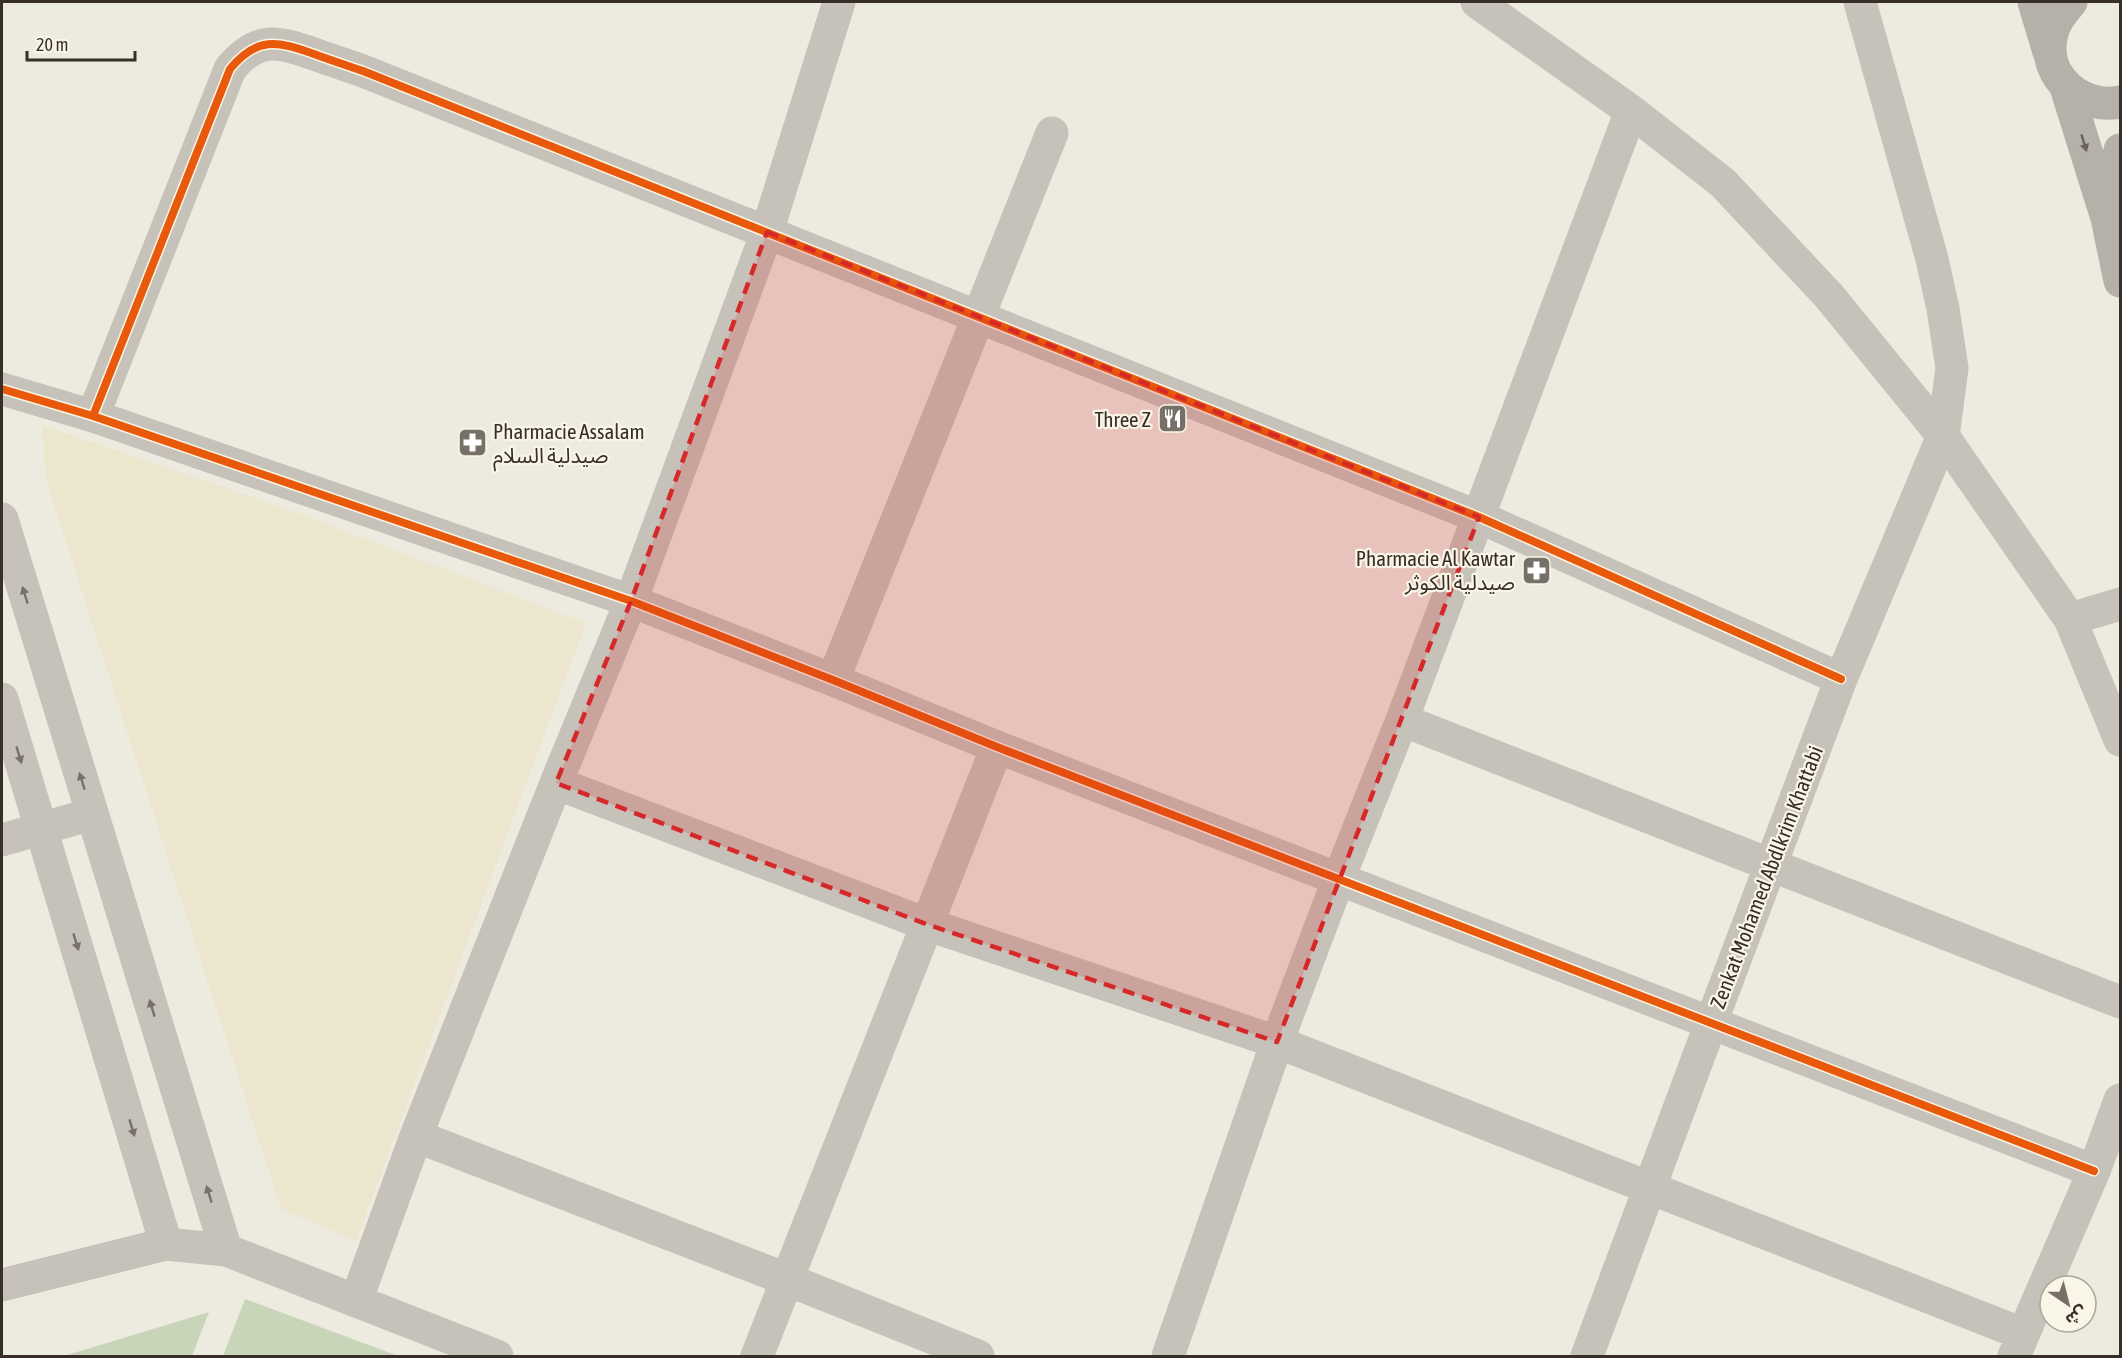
<svg xmlns="http://www.w3.org/2000/svg" width="2122" height="1358" viewBox="0 0 2122 1358" font-family="'Asap Condensed','Noto Sans Arabic',sans-serif">
  <style>
    .green { fill: #c9d5b9 }
    .plaza { fill: #ece6ce }
    .lines { fill: none; stroke-linecap: round; stroke-linejoin: round }
    .minor { stroke: #c6c2b9; stroke-width: 33 }
    .major { stroke: #b5b0a8; stroke-width: 33 }
    .cycleway-casing { stroke: #faf6e7; stroke-width: 11 }
    .cycleway { stroke: #e8590c; stroke-width: 8 }
    .oneway { fill: #69635b }
    .oneway2 { fill: #777169 }
    .marked { fill: #d62828; fill-opacity: 0.2; stroke: #d62828; stroke-width: 4.5; stroke-dasharray: 12 8; stroke-linejoin: round }
    .labels { text-anchor: middle; dominant-baseline: central; stroke-width: 4.5; stroke-linejoin: round; paint-order: stroke }
    .poi-label { font-size: 21px; fill: #372f27; stroke: #faf6e7; text-anchor: end }
    .street-label { font-size: 21px; fill: #372f27; stroke: #faf6e7 }
  </style>
  <rect width="100%" height="100%" fill="#edeae0"/>
  <!-- green -->
  <path class="green" d="M245 1299 398 1356H223Z
    M209 1312 192 1356H64Z"/>
  <!-- plaza -->
  <path class="plaza" d="M42 425 287 509 586 623 356 1241 281 1209 46 480Z"/>
  <g class="lines">
    <!-- minor -->
    <path class="minor" d="M1477 2 1631 111 1723 183 1829 296 1943 436 2070 619 2120 740
      M2 389 93 416 631 601 833 680 997 747 2094 1171
      M93 416 230 69C257 36 277 41 314 54 330 60 346 65 363 71L1479 517 1841 679
      M2 519 226 1250
      M2070 619 2120 604
      M833 680 1052 133
      M2 699 166 1244
      M1402 720 2120 1002
      M556 783 926 924 1277 1042 2023 1334
      M2 840 92 814
      M416 1136 786 1279 978 1356
      M2 1285 166 1244 226 1250 497 1356
      M356 1301 416 1136 556 783 631 601 767 232 839 2
      M757 1356 997 747
      M1168 1356 1277 1042 1339 878 1402 720 1631 111
      M1587 1356 1711 1023 1841 679 1943 436 1952 368 1943 309 1932 259 1860 2
      M2014 1356 2094 1171 2120 1100"/>
    <!-- major -->
    <path class="major" d="M2034 2 2049 52
      M2071 2C2062 13 2053 23 2051 38 2043 78 2083 110 2120 102
      M2066 87 2107 218 2120 281
      M2108 213 2120 150"/>
    <defs>
      <path id="cycleway" d="M2 389 93 416 631 601 833 680 997 747 2094 1171
        M93 416 230 69C257 36 277 41 314 54 330 60 346 65 363 71L1479 517 1841 679"/>
    </defs>
    <!-- cycleway casing -->
    <use href="#cycleway" class="cycleway-casing"/>
    <!-- cycleway -->
    <use href="#cycleway" class="cycleway"/>
  </g>
  <!-- one-way arrows -->
  <defs><path id="oneway-solid" d="M-6-.8H1V-3.2L6.5 0L1 3.2V.8H-6Z" transform="scale(1.5)"/></defs>
  <use class="oneway" href="#oneway-solid" transform="translate(2084 143) rotate(73)"/>
  <g class="oneway2">
    <use href="#oneway-solid" transform="translate(25 595) rotate(-107)"/>
    <use href="#oneway-solid" transform="translate(19 755) rotate(73)"/>
    <use href="#oneway-solid" transform="translate(82 781) rotate(-107)"/>
    <use href="#oneway-solid" transform="translate(76 942) rotate(73)"/>
    <use href="#oneway-solid" transform="translate(152 1008) rotate(-107)"/>
    <use href="#oneway-solid" transform="translate(132 1128) rotate(73)"/>
    <use href="#oneway-solid" transform="translate(209 1194) rotate(-107)"/>
  </g>
  <!-- marked area -->
  <path class="marked" d="M767 232 1479 517 1277 1042 926 924 556 783 631 601Z"/>
  <!-- icons -->
  <defs>
    <symbol id="restaurant-square" viewBox="-11 -11 22 22"><rect x="-9" y="-9" width="18" height="18" rx="4" fill="#777068" stroke="#faf6e7"/><path d="M-5-6h1v4h1v-4h1v4h1v-4h1v5L-1.5 .5V6h-2V.5L-5-1ZM5-6V6H3V1.5H1.5Q1.5-4 5-6Z" fill="#fff"/></symbol>
    <symbol id="pharmacy-square" viewBox="-11 -11 22 22"><rect x="-9" y="-9" width="18" height="18" rx="4" fill="#777068" stroke="#faf6e7"/><path d="M-2-6h4v4h4v4h-4v4h-4v-4h-4v-4h4Z" fill="#fff"/></symbol>
  </defs>
  <g fill-rule="evenodd">
    <use href="#restaurant-square" x="1156" y="402" width="33" height="33"/>
    <use href="#pharmacy-square" x="456" y="426" width="33" height="33"/>
    <use href="#pharmacy-square" x="1520" y="554" width="33" height="33"/>
  </g>
  <g class="labels">
    <!-- poi labels -->
    <g class="poi-label">
      <text x="1151" y="419">Three Z</text>
      <text x="493" y="431" text-anchor="start">Pharmacie Assalam<tspan x="493" dy="24">صيدلية السلام</tspan></text>
      <text x="1515" y="558">Pharmacie Al Kawtar<tspan x="1515" dy="24">صيدلية الكوثر</tspan></text>
    </g>
    <!-- street labels -->
    <g class="street-label">
      <text transform="translate(1766 877) rotate(-69)">Zenkat Mohamed Abdlkrim Khattabi</text>
    </g>
  </g>
  <!-- border -->
  <rect width="2122" height="1358" fill="none" stroke="#372f27" stroke-width="6"/>
  <!-- north arrow -->
  <g transform="translate(2068 1304) rotate(145)"><circle r="28" fill="#faf6e7" stroke="#aca69a" stroke-width="1.5"/>
  <path d="M0-4.5L10 22L0 15L-10 22Z" fill="#777068"/>
  <text y="-9" font-size="16" font-weight="bold" text-anchor="middle" fill="#372f27">ش</text>
  </g>
  <!-- scale -->
  <path d="M27 51v9h108v-9" fill="none" stroke="#372f27" stroke-width="3"/>
  <text x="36" y="51" font-size="18" fill="#372f27" stroke="#faf6e7" stroke-width="4.5" paint-order="stroke">20 m</text>
</svg>
